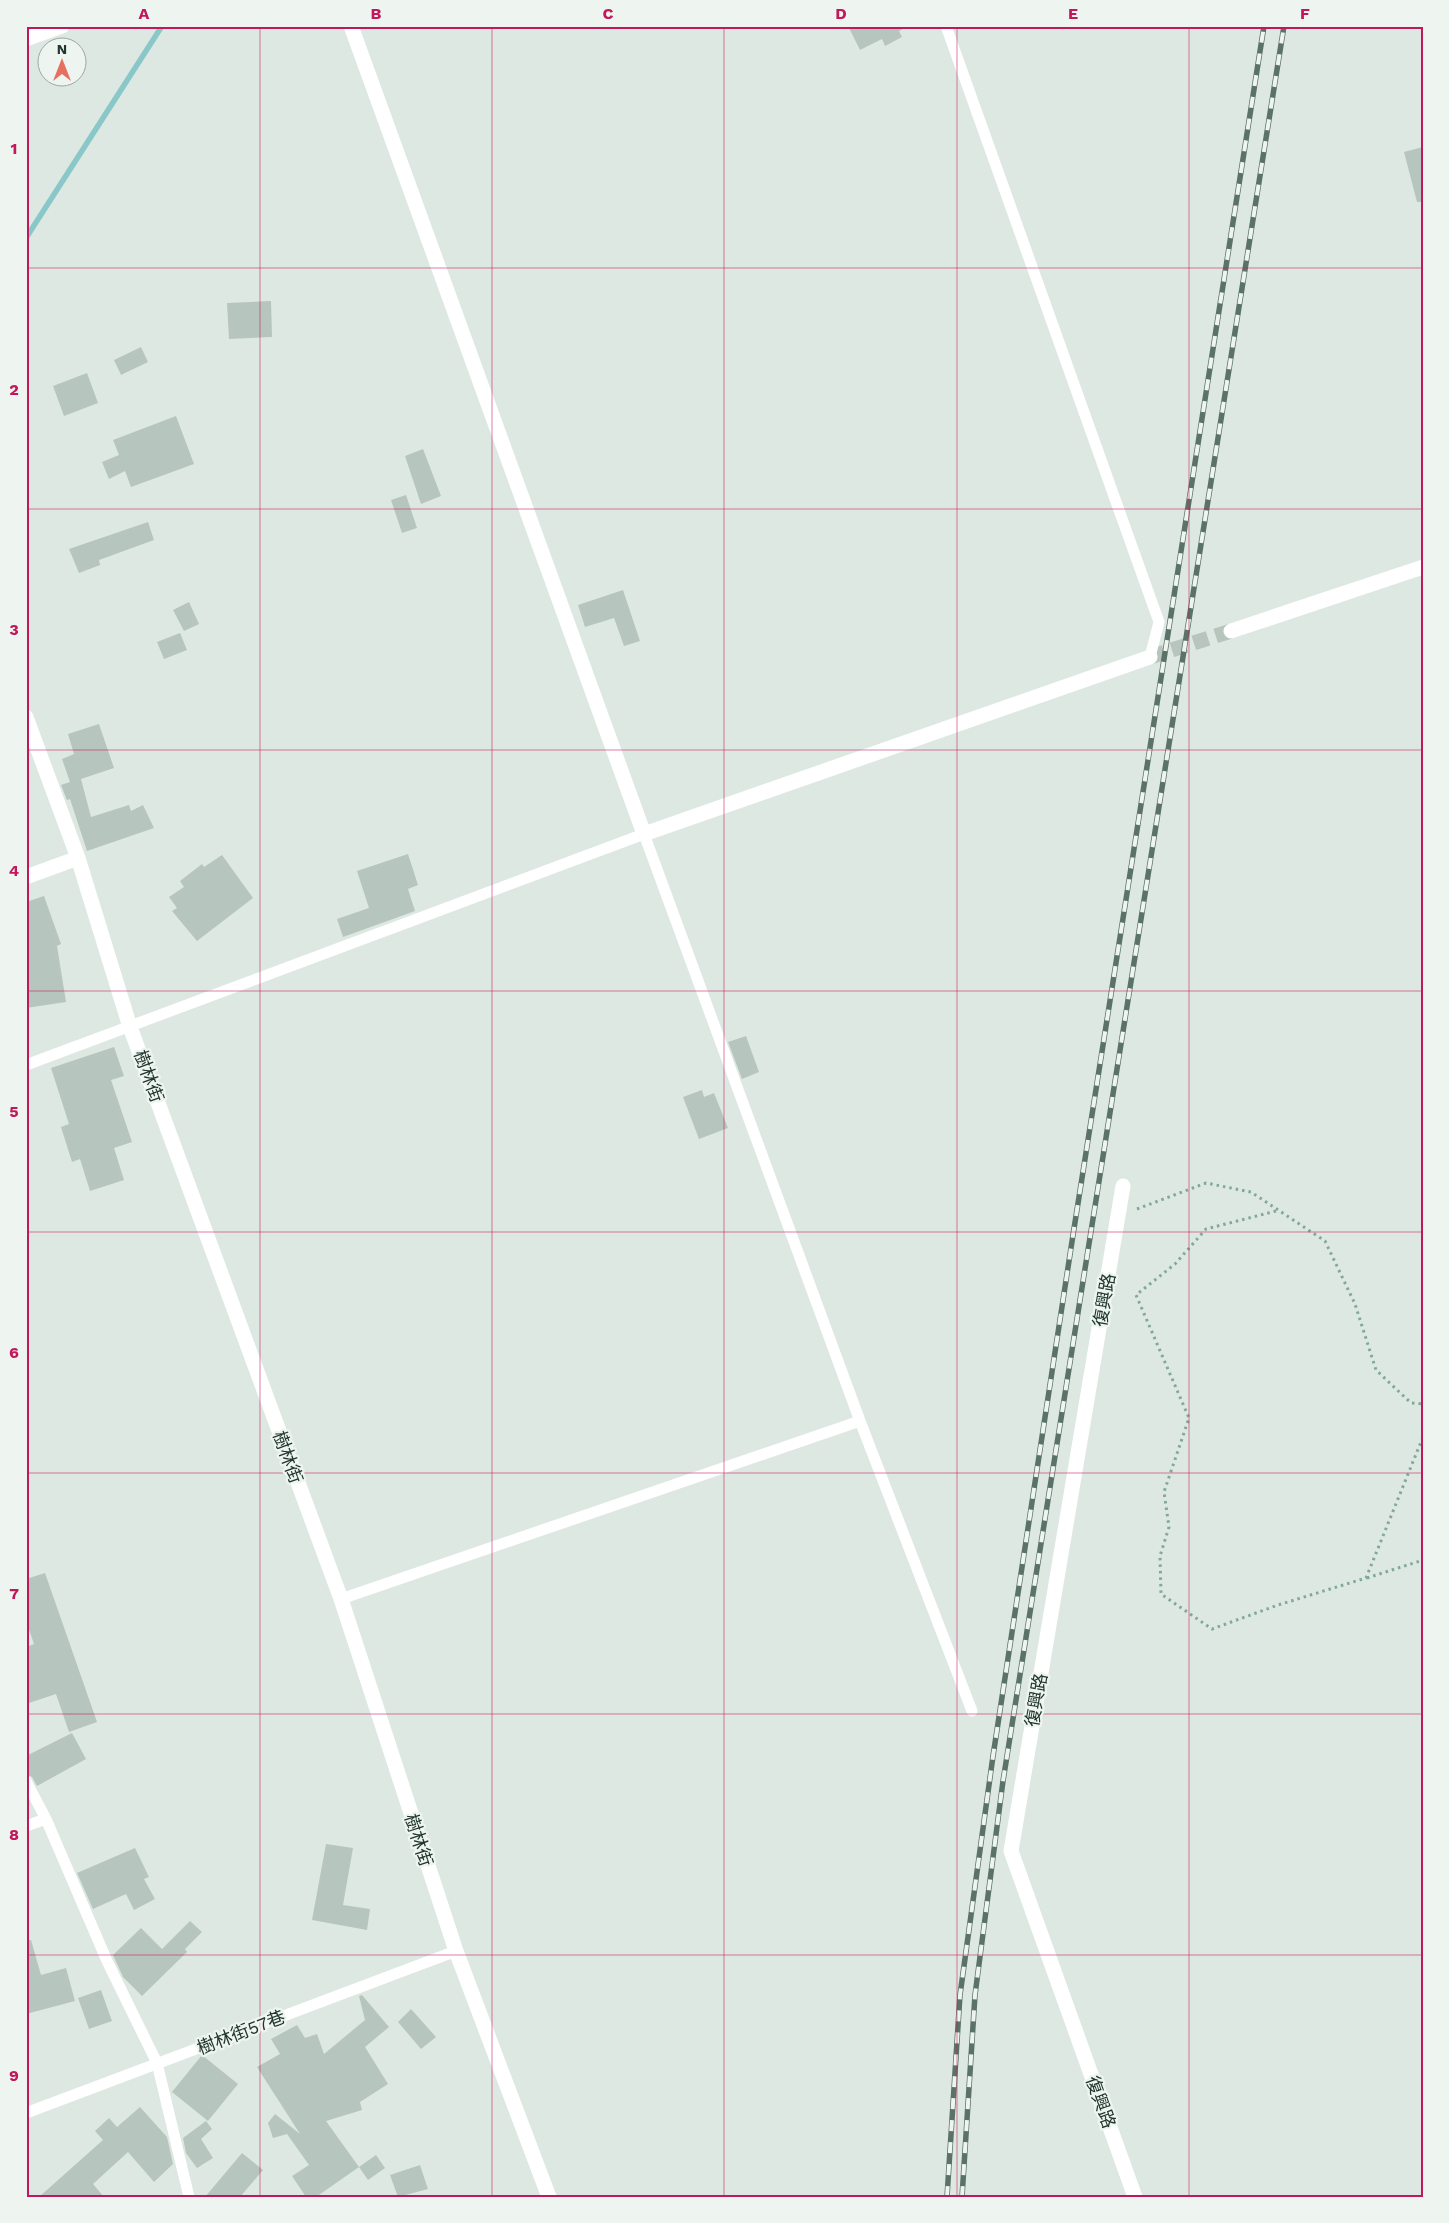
<svg xmlns="http://www.w3.org/2000/svg" width="1449" height="2223" viewBox="0 0 1449 2223" font-family="'Work Sans','Noto Sans TC',sans-serif">
  <style>
    .lines { fill: none; stroke-linecap: round; stroke-linejoin: round }
    .stream { stroke: #89c7c9; stroke-width: 5.5 }
    .building { fill: #b6c5be }
    .minor-tunnel { stroke: #b8c4be; stroke-width: 15; stroke-dasharray: 15 8; stroke-linecap: butt }
    .path { stroke: #81a998; stroke-width: 3; stroke-dasharray: 2.5 4; stroke-linecap: butt }
    .service { stroke: #fff; stroke-width: 11 }
    .minor { stroke: #fff; stroke-width: 15 }
    .rail-casing { stroke: #5b7269; stroke-width: 5.5 }
    .rail { stroke: #eef5f1; stroke-width: 4; stroke-dasharray: 11; stroke-linecap: butt }
    .grid { fill: none; stroke: #c2185b; stroke-width: 1; stroke-opacity: 0.55 }
    .labels { text-anchor: middle; dominant-baseline: central; stroke-width: 4.5; stroke-linejoin: round; paint-order: stroke }
    .street-label { font-size: 18px; fill: #21362e; stroke: #eef5f1 }
    .neatline { fill: none; stroke: #c2185b; stroke-width: 2 }
    .grid-label { font-size: 16px; text-anchor: middle; font-weight: bold; fill: #c2185b }
  </style>
  <rect width="100%" height="100%" fill="#dee8e2"/>
  <g class="lines">
    <!-- stream -->
    <path class="stream" d="M26 238 162 26"/>
  </g>
  <!-- building -->
  <path class="building" d="M848 26H908L899 31 902 37 885 46 882 39 860 50Z
    M1423 147V202H1417L1404 152Z
    M271 301 272 337 229 339 227 303Z
    M141 347 148 362 121 375 114 360Z
    M87 373 98 403 64 416 53 386Z
    M176 416 194 464 131 487 125 471 109 479 102 462 119 455 113 440Z
    M423 449 441 496 421 504 405 456Z
    M406 495 417 528 402 533 391 500Z
    M148 522 154 540 99 560 100 565 79 573 69 549Z
    M623 590 640 641 624 646 614 618 585 627 578 605Z
    M189 602 199 624 184 631 173 610Z
    M180 633 187 650 164 659 157 642Z
    M99 724 114 768 75 781 81 779 91 817 129 805 131 811 143 805 154 828 87 851 70 799 67 800 61 785 70 782 62 759 74 754 68 734Z
    M408 854 418 885 408 889 415 911 343 937 337 919 369 908 357 871Z
    M222 855 253 898 197 941 172 911 177 908 169 897 184 887 180 881 202 864 204 867Z
    M44 896 61 944 57 946 66 1002 26 1008V902Z
    M746 1036 759 1072 742 1079 728 1042Z
    M114 1047 124 1076 111 1080 132 1142 114 1148 124 1180 90 1191 80 1159 72 1162 61 1127 69 1124 51 1068Z
    M702 1090 704 1097 714 1093 728 1128 699 1139 683 1097Z
    M45 1573 97 1722 69 1732 56 1694 26 1704V1647L34 1644 26 1621V1579Z
    M72 1733 86 1759 37 1786 32 1777 26 1774V1756Z
    M326 1844 353 1848 343 1905 370 1909 367 1930 312 1920Z
    M135 1848 149 1877 144 1879 155 1899 134 1910 126 1894 93 1909 77 1873Z
    M190 1921 202 1932 185 1949 187 1952 142 1996 123 1977 113 1955 141 1928 162 1949Z
    M26 1940H31L41 1975 66 1968 75 2001 26 2014Z
    M101 1990 112 2021 89 2029 78 1998Z
    M362 1995 389 2027 365 2047 388 2084 360 2102 362 2110 326 2121 359 2167 316 2197H306L292 2176 309 2165 287 2134 273 2138 268 2123 275 2114 300 2134 257 2067 280 2054 271 2039 297 2025 305 2038 317 2034 324 2054 365 2020 359 1996Z
    M411 2009 436 2037 421 2049 398 2022Z
    M202 2055 238 2084 208 2121 172 2092Z
    M140 2107 167 2137 173 2164 154 2182 128 2152 93 2184 104 2197H39L103 2140 95 2131 109 2118 117 2127Z
    M206 2121 212 2129 201 2139 213 2158 197 2168 186 2153 183 2138Z
    M242 2153 263 2170 240 2197H205Z
    M376 2155 385 2168 368 2180 359 2167Z
    M420 2165 428 2189 398 2197 390 2175Z"/>
  <g class="lines">
    <!-- minor-tunnel -->
    <path class="minor-tunnel" d="M1150 657 1231 631"/>
    <!-- path -->
    <path class="path" d="M1137 1209 1206 1183 1251 1192 1325 1241 1355 1304 1376 1370 1411 1403 1423 1404
      M1276 1211 1206 1229 1175 1264 1136 1295 1189 1418 1164 1492 1169 1527 1160 1556 1161 1594 1212 1629 1278 1605 1366 1578 1423 1437
      M1367 1578 1423 1560"/>
    <!-- service -->
    <path class="service" d="M946 26 1159 622 1150 657
      M26 1065 644 834 860 1421 341 1599
      M860 1421 972 1711
      M26 1781 46 1819 107 1961 157 2063 189 2197
      M26 1826 46 1819
      M26 2113 456 1951"/>
    <!-- minor -->
    <path class="minor" d="M351 26 644 834 1150 657
      M26 39 62 26
      M1231 631 1423 567
      M26 717 78 858 130 1027 341 1599 456 1951 549 2197
      M26 877 78 858
      M1123 1186 1011 1851 1135 2197"/>
    <defs>
      <path id="rail" d="M947 2197 960 1995 993 1756 1073 1235 1264 26
        M962 2197 975 1995 1003 1781 1284 26"/>
    </defs>
    <!-- rail casing -->
    <use href="#rail" class="rail-casing"/>
    <!-- rail -->
    <use href="#rail" class="rail"/>
  </g>
  <!-- grid -->
  <path class="grid" d="M260 26V2197M492 26V2197M724 26V2197M957 26V2197M1189 26V2197M26 268H1423M26 509H1423M26 750H1423M26 991H1423M26 1232H1423M26 1473H1423M26 1714H1423M26 1955H1423"/>
  <g class="labels">
    <!-- street labels -->
    <g class="street-label">
      <text transform="translate(149 1076) rotate(70)">樹林街</text>
      <text transform="translate(1104 1300) rotate(-80)">復興路</text>
      <text transform="translate(288 1457) rotate(70)">樹林街</text>
      <text transform="translate(1036 1700) rotate(-80)">復興路</text>
      <text transform="translate(419 1840) rotate(72)">樹林街</text>
      <text transform="translate(241 2032) rotate(-21)">樹林街57巷</text>
      <text transform="translate(1101 2102) rotate(70)">復興路</text>
    </g>
  </g>
  <!-- border -->
  <rect width="1449" height="2223" fill="none" stroke="#eef5f1" stroke-width="55"/>
  <!-- north arrow -->
  <g transform="translate(62 62)"><circle r="24" fill="#eef5f1" stroke="#9ca9a3"/>
  <path d="M0-4L9 19L0 12L-9 19Z" fill="#e5705e"/>
  <text y="-8" font-size="14" font-weight="bold" text-anchor="middle" fill="#21362e">N</text>
  </g>
  <rect x="28" y="28" width="1394" height="2168" class="neatline"/>
  <g class="grid-label">
    <text x="144" y="19">A</text>
    <text x="376" y="19">B</text>
    <text x="608" y="19">C</text>
    <text x="841" y="19">D</text>
    <text x="1073" y="19">E</text>
    <text x="1305" y="19">F</text>
    <text x="14" y="154">1</text>
    <text x="14" y="395">2</text>
    <text x="14" y="635">3</text>
    <text x="14" y="876">4</text>
    <text x="14" y="1117">5</text>
    <text x="14" y="1358">6</text>
    <text x="14" y="1599">7</text>
    <text x="14" y="1840">8</text>
    <text x="14" y="2081">9</text>
  </g>
</svg>
